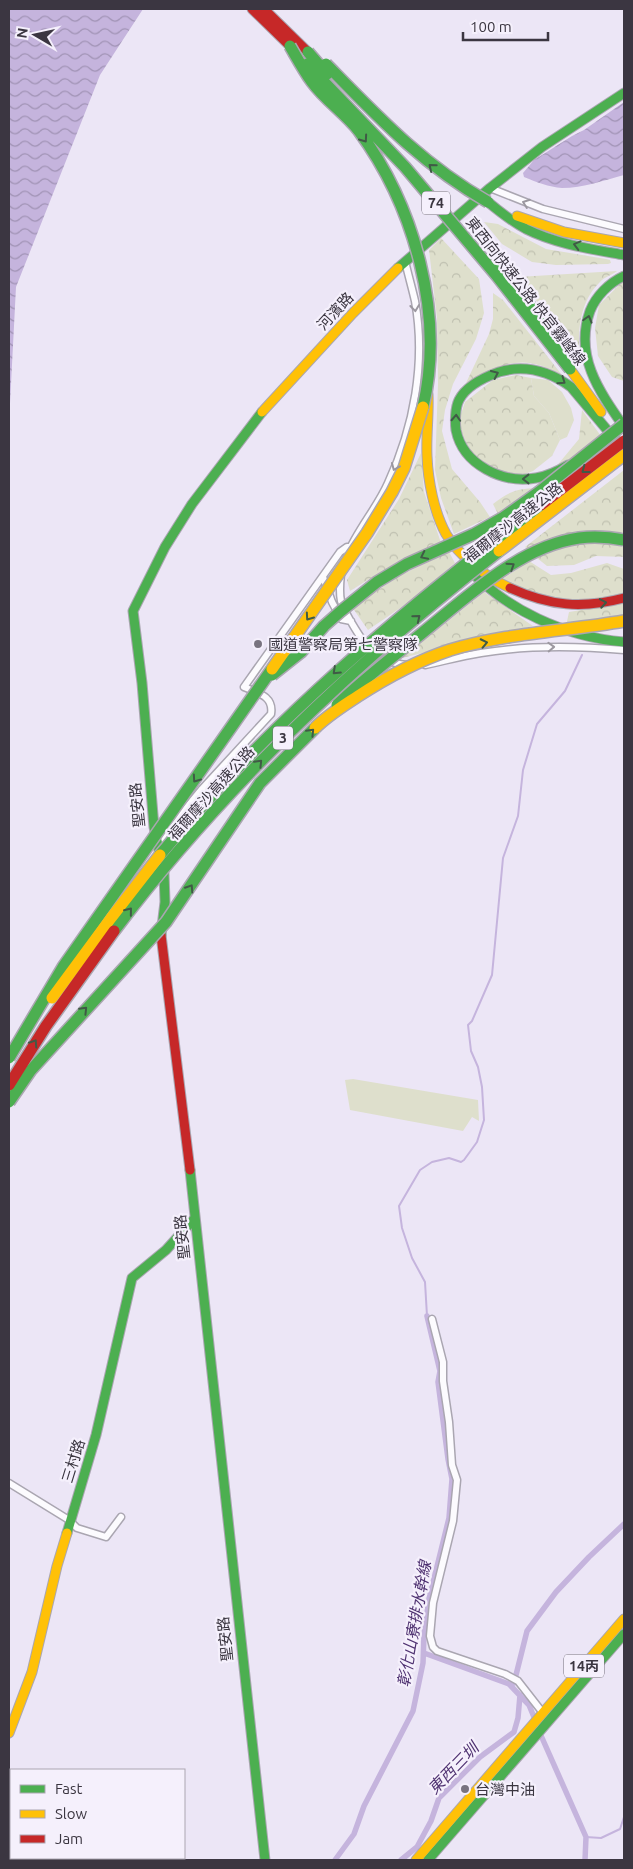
<svg xmlns="http://www.w3.org/2000/svg" width="633" height="1869" viewBox="0 0 633 1869" font-family="Ubuntu,'Noto Sans TC',sans-serif">
  <style>
    .green { fill: #dedfcc }
    .forest { fill: url(#forest-crowns) }
    .water { fill: url(#water-waves) }
    .lines { fill: none; stroke-linecap: round; stroke-linejoin: round }
    .stream { stroke: #c5b4dd; stroke-width: 2 }
    .canal { stroke: #c5b4dd; stroke-width: 5.5 }
    .street-casing { stroke: #aaa6b1; stroke-width: 9 }
    .fast-casing { stroke: #aaa6b1; stroke-width: 11 }
    .slow-casing { stroke: #aaa6b1; stroke-width: 11 }
    .jam-casing { stroke: #aaa6b1; stroke-width: 11 }
    .street { stroke: #fcfbfe; stroke-width: 6 }
    .fast { stroke: #4caf50; stroke-width: 9 }
    .slow { stroke: #ffc107; stroke-width: 9 }
    .jam { stroke: #c62828; stroke-width: 9 }
    .fast-bridge-casing { stroke: #aaa6b1; stroke-width: 14; stroke-linecap: butt }
    .slow-bridge-casing { stroke: #aaa6b1; stroke-width: 14; stroke-linecap: butt }
    .jam-bridge-casing { stroke: #aaa6b1; stroke-width: 14; stroke-linecap: butt }
    .fast-bridge { stroke: #4caf50; stroke-width: 11 }
    .slow-bridge { stroke: #ffc107; stroke-width: 11 }
    .jam-bridge { stroke: #c62828; stroke-width: 11 }
    .oneway { stroke: #405a46 }
    .oneway2 { stroke: #9c98a0 }
    .poi-dot { fill: #797480; stroke: #f5f0fc; stroke-width: 2 }
    .labels { text-anchor: middle; dominant-baseline: central; stroke-width: 4.5; stroke-linejoin: round; paint-order: stroke }
    .shield { fill: #f5f0fc; stroke: #736e79; stroke-width: 1 }
    .shield-label { font-size: 14px; font-weight: bold; fill: #3b3641 }
    .street-label { font-size: 15px; fill: #3b3641; stroke: #f5f0fc }
    .poi-label { font-size: 15px; fill: #3b3641; stroke: #f5f0fc; text-anchor: start }
    .water-label { font-size: 16px; font-style: italic; fill: #503372; stroke: #f5f0fc }
  </style>
  <defs>
    <pattern id="forest-crowns" width="20" height="18" patternUnits="userSpaceOnUse" patternTransform="scale(1.25)"><rect width="20" height="18" fill="#dedfcc"/><path d="M2 6a3 3 0 1 1 6 0M12 15a3 3 0 1 1 6 0" fill="none" stroke="#bfc0b0"/></pattern>
    <pattern id="water-waves" width="16" height="10" patternUnits="userSpaceOnUse" patternTransform="scale(1.25)"><rect width="16" height="10" fill="#c5b4dd"/><path d="M0 5q4-4 8 0t8 0" fill="none" stroke="#a193b5"/></pattern>
  </defs>
  <rect width="100%" height="100%" fill="#ece6f6"/>
  <!-- green -->
  <path class="green" d="M531 378 548 380 562 392 571 408 574 420 567 437 560 440 549 413 534 396Z
    M353 1079 478 1100 479 1121 472 1117 463 1131 350 1110 345 1080Z"/>
  <!-- forest -->
  <path class="forest" d="M484 222 498 224 546 249 606 259 610 260 611 263 608 264 556 265 532 262 502 244Z
    M441 238 479 279 484 313 476 339 453 384 445 410 442 431 452 469 480 502 490 517 454 534 441 498 435 470 438 384 437 318 429 250Z
    M617 271C612 275 604 277 600 282 580 301 577 331 580 357L518 277Z
    M624 280V381L612 377 598 356 595 328 599 305Z
    M493 293 503 300 562 375C521 352 504 364 466 383L489 334 493 319Z
    M516 375 531 378 534 396 549 413 560 440 552 456 533 471 520 476 499 472 471 455 461 430 460 417 465 402 493 380Z
    M582 410 601 436 567 462 555 468 579 439Z
    M421 453 424 492 441 543 402 559 350 591 347 580 399 499Z
    M624 470V537L606 534 530 551 525 547Z
    M537 488 519 502 498 514 493 504C509 491 517 489 537 488Z
    M599 542 624 547V557L596 556 574 565 547 566 537 558 566 546Z
    M449 552 455 563 412 600 368 630 352 607 401 575Z
    M529 561 551 575 571 573 607 563 624 569V594C613 597 601 601 590 602 559 604 529 591 501 580Z
    M484 592 533 626 402 658Z
    M624 603V615L588 624 566 626 569 612Z"/>
  <!-- water -->
  <path class="water" d="M9 9H143L100 75 16 287 9 423Z
    M624 102V175C605 180 583 188 562 188 549 187 536 182 524 177L523 173 534 160 572 136 584 130Z"/>
  <g class="lines">
    <!-- stream -->
    <path class="stream" d="M427 1316 425 1282 412 1258 402 1228 399 1206 420 1170 432 1162 449 1158 461 1162 464 1160 477 1142 484 1120 482 1087 478 1067 471 1051 468 1025 472 1021 492 975 503 858 518 816 523 770 537 724 565 691 582 655
      M586 1837 601 1838 620 1829 624 1817"/>
    <!-- canal -->
    <path class="canal" d="M424 1653 509 1684 529 1705 536 1722
      M514 1683 527 1631 556 1592 589 1557 624 1524
      M539 1731 586 1837 585 1860
      M335 1860 354 1834 364 1806 413 1711 423 1663 424 1635 429 1599 449 1518 452 1479 448 1459 438 1382 440 1371 427 1316
      M401 1860 417 1847 431 1821 439 1798 480 1757 514 1732 518 1718 520 1695"/>
    <defs>
      <path id="street" d="M490 188 543 209 624 229
        M347 555C357 530 377 508 388 483 414 427 426 362 415 301 412 288 408 274 405 261
        M341 574C340 583 339 592 341 601 344 612 365 647 374 653 383 660 398 665 410 665
        M323 577 332 602 341 619 351 621
        M425 665C444 661 462 656 481 653 528 645 577 646 624 650
        M157 844 202 789 271 714C274 696 258 693 244 687L340 552 347 547H350
        M432 1319 443 1362V1381L449 1422 452 1465 457 1480 453 1521 433 1603 430 1636 433 1647 437 1651 505 1674 518 1681 543 1713
        M9 1483 69 1520 77 1528 106 1537 121 1517"/>
      <path id="fast" d="M488 202C500 212 513 222 526 229 556 244 591 249 624 255
        M398 268 490 188 542 147 624 93
        M624 276C609 283 596 296 590 311 574 356 599 391 624 427
        M568 465C558 471 548 476 536 478 503 484 463 465 456 430 455 422 455 408 459 400 466 386 485 377 499 372 526 364 549 371 571 387L624 450
        M466 566C505 610 566 637 624 642
        M161 935 165 902 164 873 154 827 142 683 133 611 165 547 192 504 262 412
        M190 1170 265 1860
        M67 1533 96 1435 132 1278 166 1250 195 1218
        M428 1860 624 1634"/>
      <path id="slow" d="M517 216 564 232 624 243
        M570 369 601 412
        M428 394C429 415 426 435 427 456 428 481 434 512 446 534 459 556 486 577 510 588
        M262 412 353 313 398 268
        M9 1733 32 1672 57 1566 67 1533
        M416 1860 624 1619"/>
      <path id="jam" d="M252 9 290 46
        M264 9 308 52
        M510 588C550 606 582 609 624 598
        M161 935 190 1170"/>
    </defs>
    <!-- street casing -->
    <use href="#street" class="street-casing"/>
    <!-- fast casing -->
    <use href="#fast" class="fast-casing"/>
    <!-- slow casing -->
    <use href="#slow" class="slow-casing"/>
    <!-- jam casing -->
    <use href="#jam" class="jam-casing"/>
    <!-- street -->
    <use href="#street" class="street"/>
    <!-- fast -->
    <use href="#fast" class="fast"/>
    <!-- slow -->
    <use href="#slow" class="slow"/>
    <!-- jam -->
    <use href="#jam" class="jam"/>
    <defs>
      <path id="fast-bridge" d="M290 46C297 58 304 71 312 82 325 100 345 113 359 131 414 206 445 314 423 407
        M308 52 327 74
        M307 64 405 167 497 276 570 369
        M326 64C378 117 423 165 488 202
        M498 265 561 345
        M272 675 301 652 324 626 341 611 377 582 407 564 474 534 504 517 539 492 624 424
        M337 705C363 679 393 657 421 634 466 598 520 546 579 538 594 536 609 537 624 540
        M160 855C270 721 404 610 541 505
        M114 931C223 786 356 662 499 551
        M9 1058 63 967 272 669
        M9 1102 31 1070 166 922 260 783 315 728"/>
      <path id="slow-bridge" d="M499 551 624 455
        M272 669 367 533 392 492 404 468 423 407
        M315 728C328 715 343 706 358 696 387 677 417 661 450 650 506 633 567 631 624 621
        M52 998 111 918 160 855"/>
      <path id="jam-bridge" d="M541 505 624 441
        M9 1085 46 1026 114 931"/>
    </defs>
    <!-- fast-bridge casing -->
    <use href="#fast-bridge" class="fast-bridge-casing"/>
    <!-- slow-bridge casing -->
    <use href="#slow-bridge" class="slow-bridge-casing"/>
    <!-- jam-bridge casing -->
    <use href="#jam-bridge" class="jam-bridge-casing"/>
    <!-- fast-bridge -->
    <use href="#fast-bridge" class="fast-bridge"/>
    <!-- slow-bridge -->
    <use href="#slow-bridge" class="slow-bridge"/>
    <!-- jam-bridge -->
    <use href="#jam-bridge" class="jam-bridge"/>
  </g>
  <!-- one-way arrows -->
  <defs><path id="oneway-chevron" d="M-2-3.5L2.5 0L-2 3.5" fill="none" stroke-width="1.6" stroke-linecap="round" stroke-linejoin="round" transform="scale(1.25)"/></defs>
  <g class="oneway">
    <use href="#oneway-chevron" transform="translate(364 139) rotate(55)"/>
    <use href="#oneway-chevron" transform="translate(432 167) rotate(-141)"/>
    <use href="#oneway-chevron" transform="translate(577 245) rotate(-165)"/>
    <use href="#oneway-chevron" transform="translate(588 319) rotate(-74)"/>
    <use href="#oneway-chevron" transform="translate(495 374) rotate(-25)"/>
    <use href="#oneway-chevron" transform="translate(562 381) rotate(35)"/>
    <use href="#oneway-chevron" transform="translate(456 418) rotate(-87)"/>
    <use href="#oneway-chevron" transform="translate(585 470) rotate(143)"/>
    <use href="#oneway-chevron" transform="translate(526 479) rotate(-180)"/>
    <use href="#oneway-chevron" transform="translate(424 556) rotate(154)"/>
    <use href="#oneway-chevron" transform="translate(511 566) rotate(-33)"/>
    <use href="#oneway-chevron" transform="translate(603 603) rotate(-10)"/>
    <use href="#oneway-chevron" transform="translate(309 617) rotate(125)"/>
    <use href="#oneway-chevron" transform="translate(417 618) rotate(-39)"/>
    <use href="#oneway-chevron" transform="translate(484 643) rotate(-12)"/>
    <use href="#oneway-chevron" transform="translate(336 671) rotate(137)"/>
    <use href="#oneway-chevron" transform="translate(311 732) rotate(-46)"/>
    <use href="#oneway-chevron" transform="translate(259 763) rotate(-46)"/>
    <use href="#oneway-chevron" transform="translate(196 779) rotate(125)"/>
    <use href="#oneway-chevron" transform="translate(190 888) rotate(-57)"/>
    <use href="#oneway-chevron" transform="translate(129 911) rotate(-51)"/>
    <use href="#oneway-chevron" transform="translate(84 1010) rotate(-46)"/>
    <use href="#oneway-chevron" transform="translate(34 1043) rotate(-57)"/>
  </g>
  <g class="oneway2">
    <use href="#oneway-chevron" transform="translate(526 203) rotate(-160)"/>
    <use href="#oneway-chevron" transform="translate(415 308) rotate(83)"/>
    <use href="#oneway-chevron" transform="translate(395 467) rotate(113)"/>
    <use href="#oneway-chevron" transform="translate(551 647) rotate(-2)"/>
  </g>
  <!-- markers -->
  <g class="poi-dot">
    <circle cx="258" cy="644" r="5"/>
    <circle cx="465" cy="1789" r="5"/>
  </g>
  <g class="labels">
    <!-- shield labels -->
    <g class="shield">
      <rect x="422" y="191.5" width="28" height="23" rx="4"/>
      <rect x="273" y="726.5" width="20" height="23" rx="4"/>
      <rect x="564" y="1654.5" width="40" height="23" rx="4"/>
    </g>
    <g class="shield-label">
      <text x="436" y="203">74</text>
      <text x="283" y="738">3</text>
      <text x="584" y="1666">14丙</text>
    </g>
    <!-- street labels -->
    <g class="street-label">
      <text transform="translate(526 291) rotate(52)">東西向快速公路 快官霧峰線</text>
      <text transform="translate(335 311) rotate(-47)">河濱路</text>
      <text transform="translate(513 522) rotate(-38)">福爾摩沙高速公路</text>
      <text transform="translate(211 793) rotate(-48)">福爾摩沙高速公路</text>
      <text transform="translate(137 805) rotate(-96)">聖安路</text>
      <text transform="translate(182 1237) rotate(-96)">聖安路</text>
      <text transform="translate(73 1461) rotate(-73)">三村路</text>
      <text transform="translate(225 1639) rotate(-96)">聖安路</text>
    </g>
    <!-- poi labels -->
    <g class="poi-label">
      <text x="268" y="644">國道警察局第七警察隊</text>
      <text x="475" y="1789">台灣中油</text>
    </g>
    <!-- water labels -->
    <g class="water-label">
      <text transform="translate(414 1624) rotate(-80)">彰化山寮排水幹線</text>
      <text transform="translate(453 1768) rotate(-46)">東西三圳</text>
    </g>
  </g>
  <!-- border -->
  <rect width="633" height="1869" fill="none" stroke="#3b3641" stroke-width="20"/>
  <!-- legend -->
  <rect x="10" y="1769" width="175" height="90" fill="#f5f0fc" stroke="#aba6b1"/>
  <rect x="20" y="1785" width="25" height="8" fill="#4caf50" stroke="#aba6b1"/>
  <text x="55" y="1794" font-size="15" fill="#3b3641">Fast</text>
  <rect x="20" y="1810" width="25" height="8" fill="#ffc107" stroke="#aba6b1"/>
  <text x="55" y="1819" font-size="15" fill="#3b3641">Slow</text>
  <rect x="20" y="1835" width="25" height="8" fill="#c62828" stroke="#aba6b1"/>
  <text x="55" y="1844" font-size="15" fill="#3b3641">Jam</text>
  <!-- north arrow -->
  <g transform="translate(35 35) rotate(279)" stroke="#f5f0fc" stroke-width="4" paint-order="stroke">
  <path d="M0-4L9 19L0 12L-9 19Z" fill="#3b3641"/>
  <text y="-8" font-size="14" font-weight="bold" text-anchor="middle" fill="#3b3641">N</text>
  </g>
  <!-- scale -->
  <path d="M463 32v8h85v-8" fill="none" stroke="#3b3641" stroke-width="2.5"/>
  <text x="470" y="32" font-size="15" fill="#3b3641" stroke="#f5f0fc" stroke-width="4" paint-order="stroke">100 m</text>
</svg>
